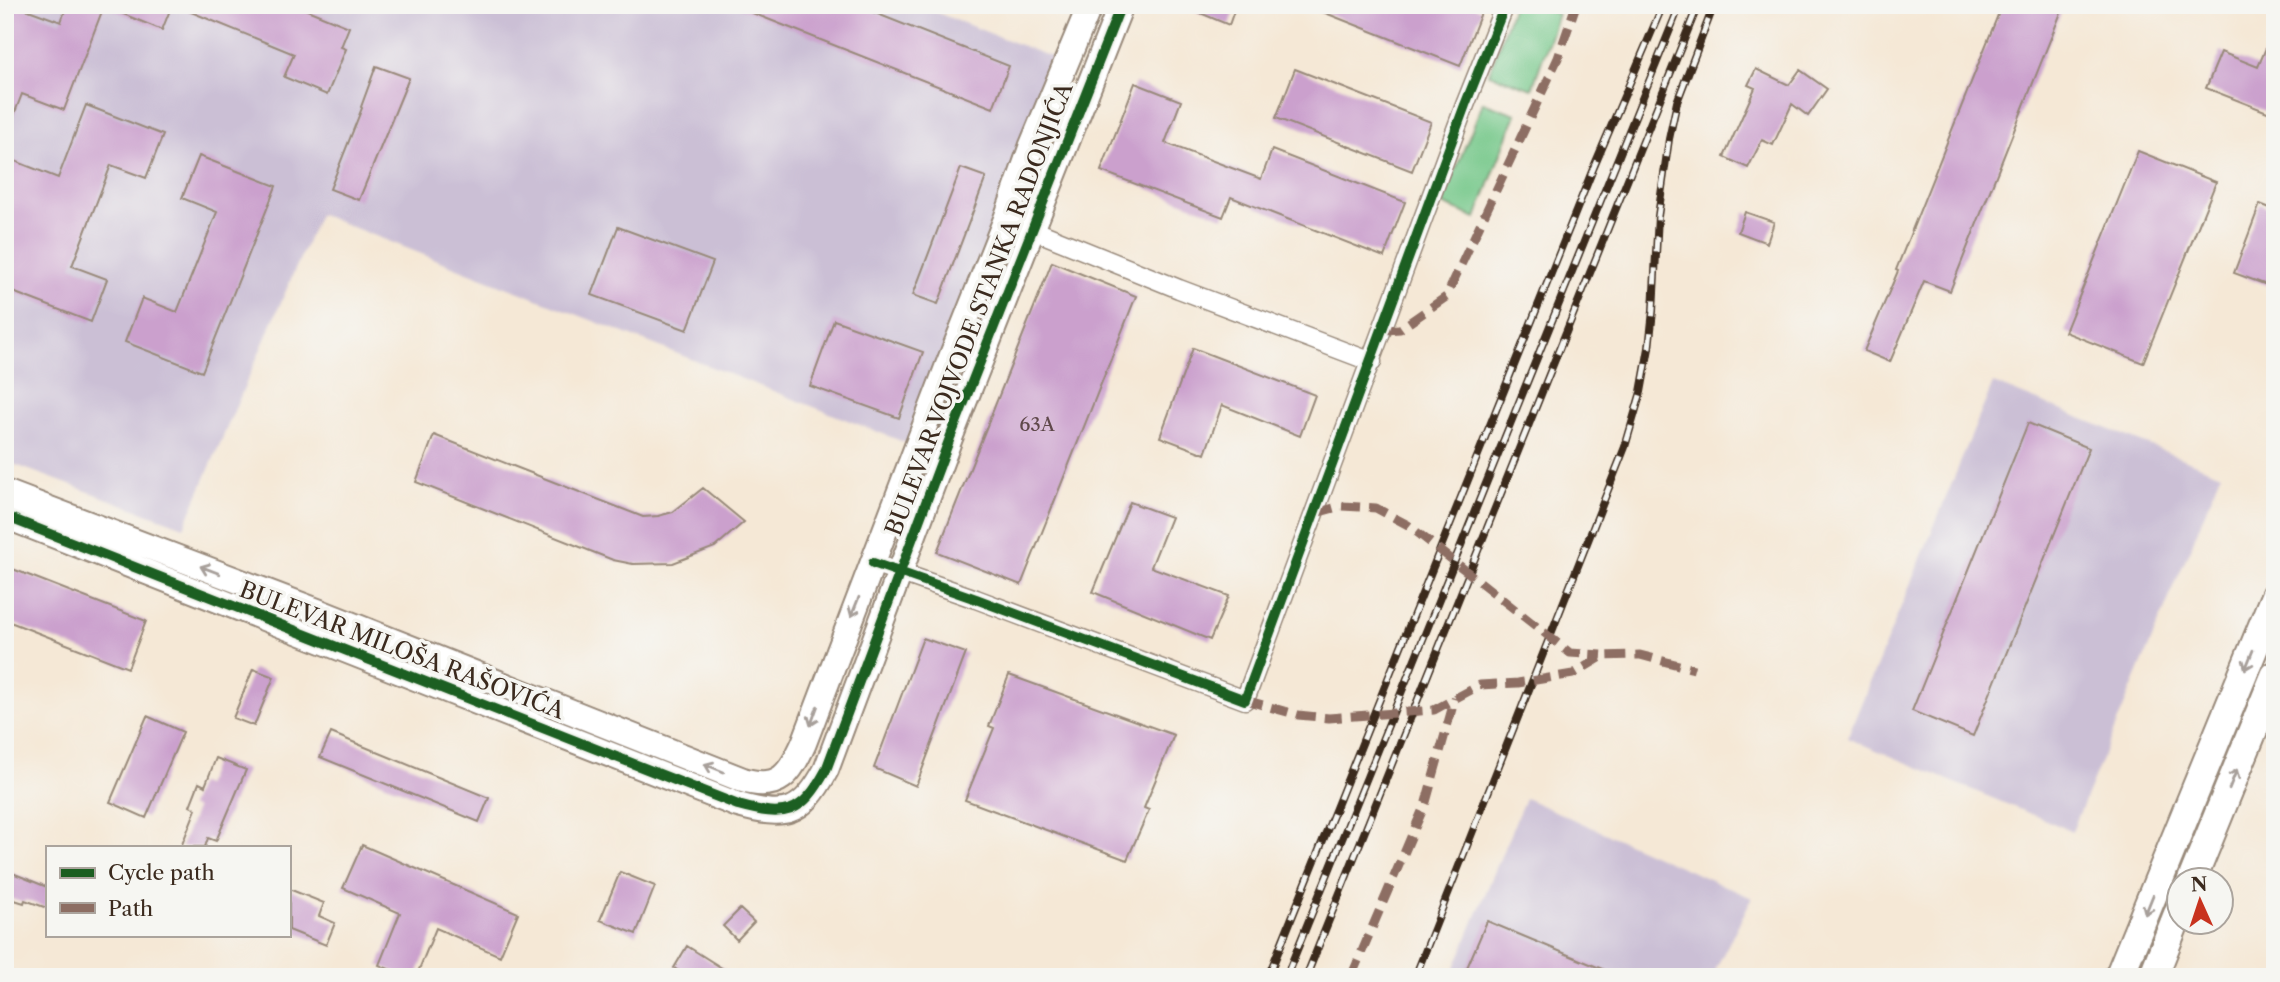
<svg xmlns="http://www.w3.org/2000/svg" width="2280" height="982" viewBox="0 0 2280 982" font-family="'Libre Caslon Text',serif">
  <style>
    .industrial { fill: #cbbfd5 }
    .green { fill: #76c88a; stroke: #587954; stroke-width: 2 }
    .building { fill: #cba0cd }
    .lines { fill: none; stroke-linecap: round; stroke-linejoin: round }
    .street-casing { stroke: #98897a; stroke-width: 21 }
    .secondary-casing { stroke: #98897a; stroke-width: 28 }
    .primary-casing { stroke: #98897a; stroke-width: 32 }
    .street { stroke: #fff; stroke-width: 18 }
    .secondary { stroke: #fff; stroke-width: 24 }
    .primary { stroke: #fff; stroke-width: 28 }
    .rail-casing { stroke: #3b2a1e; stroke-width: 8 }
    .rail { stroke: #f6f6f2; stroke-width: 5; stroke-dasharray: 16; stroke-linecap: butt }
    .quiet { stroke: #8d6e63; stroke-width: 9; stroke-dasharray: 18 9; stroke-linecap: butt }
    .cycleway-casing { stroke: #f6f6f2; stroke-width: 15 }
    .cycleway { stroke: #1b5e20; stroke-width: 10 }
    .oneway { stroke: #a79f9a }
    .labels { text-anchor: middle; dominant-baseline: central; stroke-width: 7; stroke-linejoin: round; paint-order: stroke }
    .number-label { font-size: 19px; fill: #5f484a }
    .street-label { font-size: 23px; fill: #3b2a1e; stroke: #f6f6f2 }
  </style>
  <rect width="100%" height="100%" fill="#f6f6f2"/>
  <filter id="ink" filterUnits="userSpaceOnUse"><feTurbulence type="fractalNoise" baseFrequency=".0143" numOctaves="2"/><feDisplacementMap in="SourceGraphic" scale="14" xChannelSelector="R" yChannelSelector="G"/><feConvolveMatrix kernelMatrix="1 2 1 2 8 2 1 2 1" color-interpolation-filters="sRGB"/></filter>
  <filter id="wash" filterUnits="userSpaceOnUse"><feTurbulence type="fractalNoise" baseFrequency=".00686" numOctaves="4" result="noise"/><feDisplacementMap in="SourceGraphic" scale="28" xChannelSelector="R" yChannelSelector="G"/><feGaussianBlur stdDeviation="1.57" result="paint"/><feColorMatrix in="noise" values="0 0 0 0 0 0 0 0 0 0 0 0 0 0 0 0 0 1.4 0 .05"/><feComposite in="paint" operator="in"/></filter>
  <g filter="url(#wash)">
    <rect width="100%" height="100%" fill="#f5e8d6"/>
    <!-- industrial -->
    <path class="industrial" d="M5 5H917L1056 59 919 448 319 214 184 527 5 461Z
      M1993 383 2221 474 2072 831 1847 738Z
      M1525 798 1752 898 1715 970 1732 977H1451Z"/>
    <!-- green -->
    <path class="green" d="M1513 5H1532L1558 14 1532 89 1489 74Z
      M1483 102 1516 114 1476 218 1442 204Z"/>
    <g id="blocks">
      <!-- building -->
      <path class="building" d="M5 5H15L61 22 67 5H172L162 30 104 6 64 110 22 94 7 133Z
        M174 5H295L349 27 341 47 346 49 327 95 284 77 294 54Z
        M732 5H855L1009 66 993 108Z
        M1181 5H1236L1229 25Z
        M1305 5H1469L1482 10 1460 66Z
        M2002 5H2064L1950 291 1924 281 1890 362 1864 351 1898 271 1896 270Z
        M2275 27V115L2206 88 2221 52 2258 67Z
        M376 66 409 78 359 200 330 189 362 108 361 107Z
        M1295 69 1431 122 1412 171 1276 118Z
        M1756 69 1789 85 1800 70 1827 89 1808 116 1792 104 1773 145 1762 140 1748 168 1724 157 1755 88 1748 85Z
        M1135 83 1181 101 1165 143 1261 179 1272 150 1405 202 1384 257 1231 197 1223 217 1101 171Z
        M86 105 163 135 146 178 111 165 72 266 107 279 91 322 5 289V171L10 159 58 178Z
        M2138 151 2216 182 2143 363 2065 332Z
        M199 156 276 186 202 372 125 342 142 298 177 312 217 212 182 198Z
        M961 168 986 177 938 304 913 295Z
        M2260 204 2275 210V288L2234 273Z
        M1745 212 1774 222 1767 243 1738 232Z
        M618 227 713 262 687 330 592 295Z
        M1052 262 1136 296 1021 585 937 552Z
        M834 320 923 352 899 418 810 386Z
        M1193 348 1315 395 1300 436 1222 405 1205 454 1160 437Z
        M2028 423 2089 448 1973 736 1912 711Z
        M434 435 643 517 658 516 673 512 703 488 744 522 715 547 673 563 633 564 613 560 416 482Z
        M1130 502 1171 517 1151 567 1229 596 1210 640 1093 592Z
        M5 566 146 621 128 668 5 620Z
        M923 638 966 653 916 786 874 768Z
        M253 669 274 677 254 726 233 718Z
        M1009 675 1174 735 1144 808 1149 810 1127 860 965 800 994 728 989 726Z
        M147 716 183 732 146 818 110 802Z
        M331 733 489 798 479 822 320 757Z
        M216 758 246 770 216 841 208 838 205 847H181L196 809 190 806 199 783 205 786Z
        M362 845 518 913 500 956 436 928 416 977H408L379 965 400 913 343 888Z
        M5 870 47 887V908L25 900 24 903 5 897Z
        M620 872 655 886 636 934 600 920Z
        M289 889 324 903 319 916 335 923 326 945 289 930Z
        M740 909 754 922 737 940 723 926Z
        M1487 921 1619 976V977H1463Z
        M687 946 736 977H689L674 968Z"/>
    </g>
  </g>
  <g filter="url(#ink)">
    <use href="#blocks" fill-opacity="0" stroke="#98897a" stroke-width="2"/>
    <g class="lines">
      <defs>
        <path id="street" d="M1006 219 1179 289 1372 362
          M873 563 976 599 1245 700 1465 105 1505 5"/>
        <path id="secondary" d="M5 492 320 612 743 780C779 791 790 774 804 743L948 365 1006 219 1032 145 1090 5
          M5 516 738 805C785 818 802 815 826 770L950 438 1121 5"/>
        <path id="primary" d="M2192 880 2275 676
          M2119 977 2275 596
          M2153 977 2178 914"/>
      </defs>
      <!-- street casing -->
      <use href="#street" class="street-casing"/>
      <!-- secondary casing -->
      <use href="#secondary" class="secondary-casing"/>
      <!-- primary casing -->
      <use href="#primary" class="primary-casing"/>
      <!-- street -->
      <use href="#street" class="street"/>
      <!-- secondary -->
      <use href="#secondary" class="secondary"/>
      <!-- primary -->
      <use href="#primary" class="primary"/>
      <defs>
        <path id="rail" d="M1268 977 1593 169 1663 5
          M1286 977 1680 5
          M1306 977 1698 5
          M1415 977 1625 447 1641 392 1649 348 1653 311 1658 216 1669 139 1677 102 1714 5"/>
      </defs>
      <!-- rail casing -->
      <use href="#rail" class="rail-casing"/>
      <!-- rail -->
      <use href="#rail" class="rail"/>
      <!-- quiet -->
      <path class="quiet" d="M1384 330 1400 329 1446 297 1558 58 1576 5
        M1316 513 1341 506 1376 508 1408 525 1570 653 1602 655
        M1245 700 1298 715 1329 718 1434 710 1480 685 1518 683 1573 674 1603 656 1640 655 1694 669
        M1351 977 1426 802 1455 698"/>
      <defs>
        <path id="cycleway" d="M5 516 738 805C785 818 802 815 826 770L950 438 1121 5
          M873 563 976 599 1245 700 1465 105 1505 5"/>
      </defs>
      <!-- cycleway casing -->
      <use href="#cycleway" class="cycleway-casing"/>
      <!-- cycleway -->
      <use href="#cycleway" class="cycleway"/>
    </g>
    <!-- one-way arrows -->
    <defs><path id="oneway-shaft" d="M-6 0H5M1.5-3L5.5 0L1.5 3" fill="none" stroke-width="1.6" stroke-linecap="round" stroke-linejoin="round" transform="scale(1.75)"/></defs>
    <g class="oneway">
      <use href="#oneway-shaft" transform="translate(210 570) rotate(-159)"/>
      <use href="#oneway-shaft" transform="translate(855 607) rotate(112)"/>
      <use href="#oneway-shaft" transform="translate(2249 660) rotate(112)"/>
      <use href="#oneway-shaft" transform="translate(814 716) rotate(110)"/>
      <use href="#oneway-shaft" transform="translate(714 768) rotate(-158)"/>
      <use href="#oneway-shaft" transform="translate(2233 779) rotate(-68)"/>
      <use href="#oneway-shaft" transform="translate(2149 905) rotate(112)"/>
    </g>
  </g>
  <g class="labels">
    <!-- number labels -->
    <g class="number-label">
      <text x="1037" y="424">63A</text>
    </g>
    <!-- street labels -->
    <g class="street-label">
      <text transform="translate(979 309) rotate(-69)">BULEVAR VOJVODE STANKA RADONJIĆA</text>
      <text transform="translate(402 650) rotate(21)">BULEVAR MILOŠA RAŠOVIĆA</text>
    </g>
  </g>
  <!-- margin -->
  <rect width="2280" height="982" fill="none" stroke="#f6f6f2" stroke-width="28"/>
  <!-- legend -->
  <rect x="46" y="846" width="245" height="91" fill="#f6f6f2" stroke="#aba49d" stroke-width="2"/>
  <rect x="60" y="868" width="35" height="10" fill="#1b5e20" stroke="#aba49d" stroke-width="2"/>
  <text x="108" y="880" font-size="21" fill="#3b2a1e">Cycle path</text>
  <rect x="60" y="903" width="35" height="10" fill="#8d6e63" stroke="#aba49d" stroke-width="2"/>
  <text x="108" y="916" font-size="21" fill="#3b2a1e">Path</text>
  <!-- north arrow -->
  <g transform="translate(2200 901) rotate(357)"><circle r="33" fill="#f6f6f2" stroke="#aba49d" stroke-width="2"/>
  <path d="M0-5L12 26L0 18L-12 26Z" fill="#c8321e"/>
  <text y="-10" font-size="19" font-weight="bold" text-anchor="middle" fill="#3b2a1e">N</text>
  </g>
</svg>
